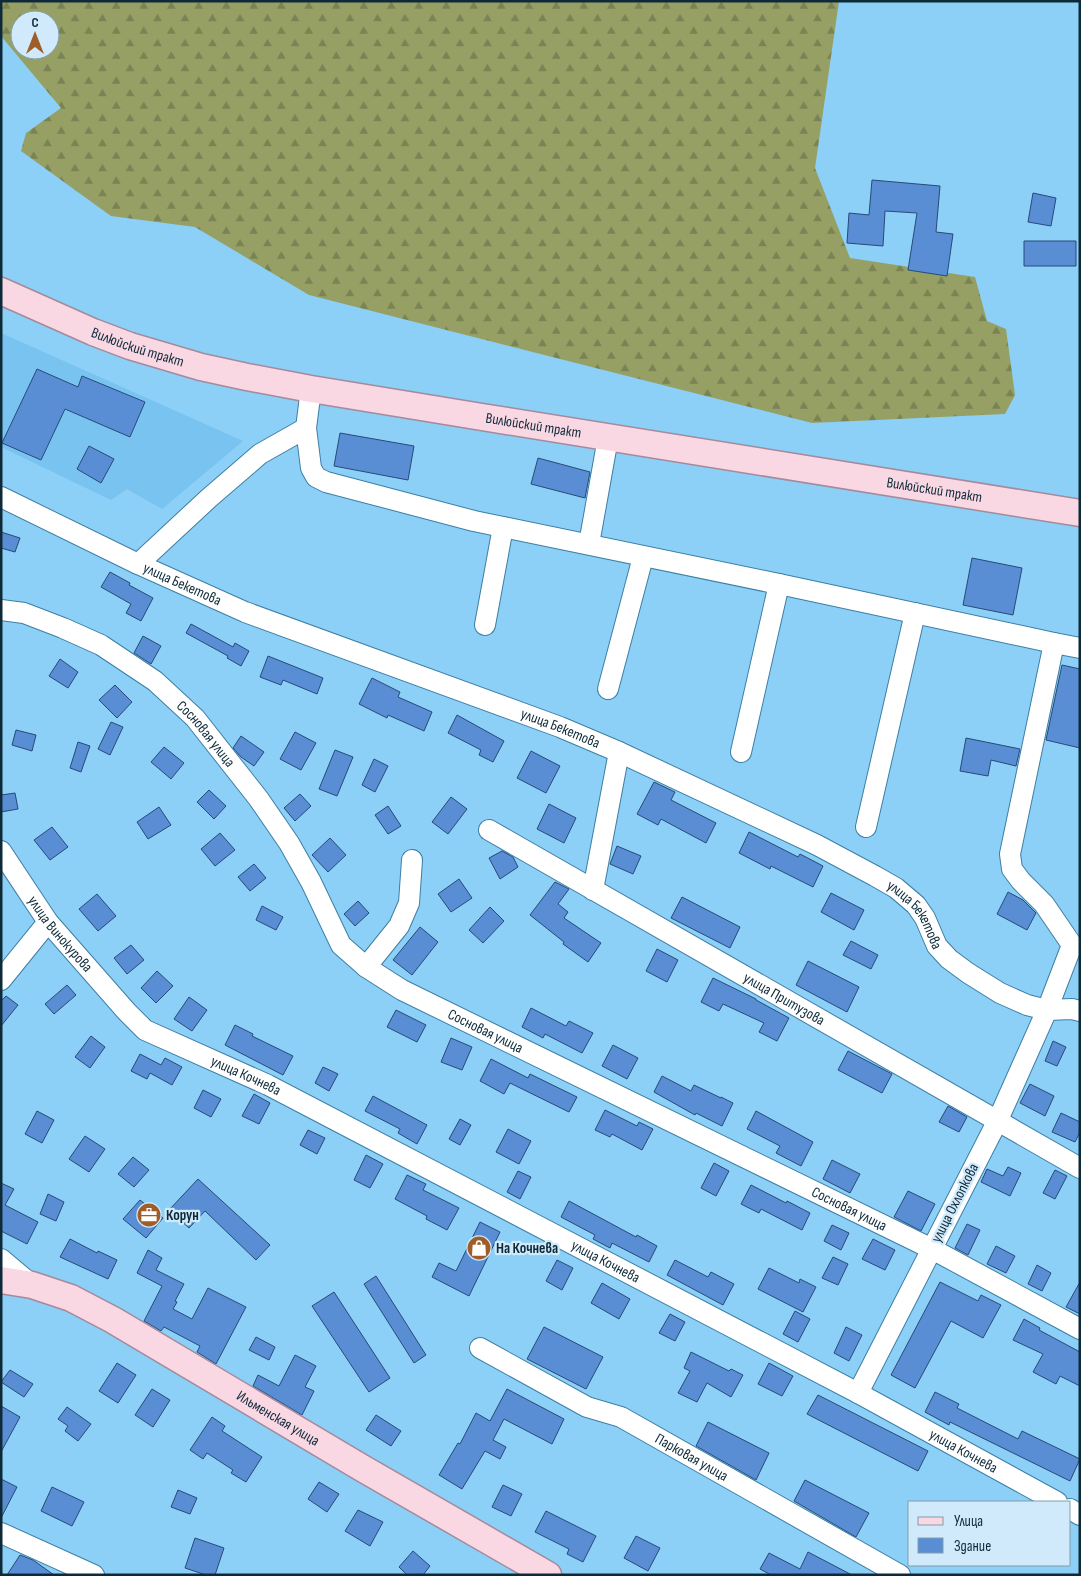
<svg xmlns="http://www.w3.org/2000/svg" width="1081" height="1576" viewBox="0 0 1081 1576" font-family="'Sofia Sans Condensed',sans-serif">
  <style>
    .built { fill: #78c3f0 }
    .forest { fill: url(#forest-firs); fill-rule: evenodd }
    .building { fill: #598ed4; stroke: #274a78 }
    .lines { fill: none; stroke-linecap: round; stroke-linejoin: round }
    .minor-casing { stroke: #3d7fa4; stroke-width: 22 }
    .major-casing { stroke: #a48a9b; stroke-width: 29 }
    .minor { stroke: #fff; stroke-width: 20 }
    .major { stroke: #f9d7e3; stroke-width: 26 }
    .labels { text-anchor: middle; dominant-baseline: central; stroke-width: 4.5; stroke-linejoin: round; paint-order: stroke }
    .street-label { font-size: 15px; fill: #0e2a39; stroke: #d0eafb }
    .poi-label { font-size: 15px; font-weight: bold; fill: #0e2a39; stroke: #d0eafb; text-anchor: start }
  </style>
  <defs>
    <pattern id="forest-firs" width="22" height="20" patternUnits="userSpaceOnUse" patternTransform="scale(1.25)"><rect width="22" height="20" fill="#96a064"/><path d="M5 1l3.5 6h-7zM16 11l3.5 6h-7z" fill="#798353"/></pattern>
  </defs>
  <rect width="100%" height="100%" fill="#8ccff7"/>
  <!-- built -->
  <path class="built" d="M1 333 243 441 162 509 127 489 111 500 1 447Z"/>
  <!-- forest -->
  <path class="forest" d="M1 1H839L815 168 850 258 975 277 987 321 1006 329 1015 395 1005 414 812 423 309 295 195 227 111 216 21 151 26 133 61 108 1 36ZM20 20H50V50H20Z"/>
  <!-- building -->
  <path class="building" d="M872 180 940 186 936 232 953 234 947 276 908 270 917 213 885 211 883 246 847 243 849 213 869 215Z
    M1033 193 1056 198 1051 226 1028 222Z
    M1024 241H1076V266H1024Z
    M37 369 78 387 82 376 145 402 130 437 65 409 41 460 2 443Z
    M340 433 414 446 408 480 334 466Z
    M89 446 114 459 101 483 77 469Z
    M538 458 590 472 585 498 531 484Z
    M1 532 20 538 15 552 1 548Z
    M972 558 1022 568 1013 615 963 605Z
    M110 572 130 583 129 585 153 598 141 621 126 613 131 604 101 587Z
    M191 624 233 647 235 643 249 651 241 666 227 658 228 656 186 633Z
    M143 636 161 646 151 664 134 653Z
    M268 656 323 678 317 694 283 680 281 685 260 677Z
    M60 659 78 672 68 688 49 676Z
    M1062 665 1080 669V748L1046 740Z
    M372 678 400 692 398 697 432 712 424 731 388 715 387 718 359 704Z
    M115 685 132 702 117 718 99 700Z
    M457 715 504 741 493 762 479 755 481 750 448 733Z
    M111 722 123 727 110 755 98 749Z
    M16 730 36 735 32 751 12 745Z
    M295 732 316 743 301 770 280 759Z
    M241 736 264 752 254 766 241 757 233 748Z
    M966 738 1020 749 1016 766 991 760 988 776 960 771Z
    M78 742 90 746 81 772 70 768Z
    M164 747 184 763 171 779 151 762Z
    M335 750 353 757 337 796 319 789Z
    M531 751 560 766 546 793 517 778Z
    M374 759 388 766 375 792 362 785Z
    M654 782 675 792 671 800 716 823 706 843 661 819 658 825 637 814Z
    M209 790 226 806 214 819 197 802Z
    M15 793 18 809 1 812V795Z
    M300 794 311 806 295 821 284 808Z
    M451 797 467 809 448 834 432 822Z
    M549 804 576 818 564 843 537 829Z
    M388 806 401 826 388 834 375 815Z
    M159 807 171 825 148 839 137 822Z
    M52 827 68 847 50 860 34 840Z
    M749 832 798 857 800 854 823 866 813 887 771 866 770 869 739 853Z
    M220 833 235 850 215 866 201 849Z
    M330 838 346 855 328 872 312 855Z
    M617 846 641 856 633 874 610 864Z
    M502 851 513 857 518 867 500 879 489 858Z
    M254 864 266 878 250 891 238 877Z
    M459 879 472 898 451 912 438 894Z
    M555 882 569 889 558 904 568 912 564 918 601 943 588 962 563 944 564 942 530 915Z
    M1008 892 1023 900 1036 913 1027 930 997 914Z
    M831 893 864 910 854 930 821 912Z
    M97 894 116 916 98 931 79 909Z
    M682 897 740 927 730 948 671 918Z
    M358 901 369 913 355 926 344 914Z
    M262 906 283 917 276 930 256 920Z
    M490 907 504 921 483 943 469 930Z
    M420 927 438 942 412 975 393 960Z
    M851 941 878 955 871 969 843 955Z
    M131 945 144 960 127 974 114 958Z
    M657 949 678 960 667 982 646 971Z
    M808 961 859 987 847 1012 796 985Z
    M157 971 173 986 156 1003 141 988Z
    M713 978 756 999V1000L789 1018 777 1041 759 1032 764 1023 723 1004 719 1011 701 1002Z
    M67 985 76 995 54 1014 45 1004Z
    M6 996 18 1005 1 1026V1001Z
    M189 997 207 1010 192 1031 174 1019Z
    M531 1008 566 1026 569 1021 593 1033 582 1053 545 1034 543 1038 522 1027Z
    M396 1010 426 1025 417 1042 387 1027Z
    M235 1025 253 1034 252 1036 293 1056 283 1075 225 1045Z
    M91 1036 105 1047 90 1068 75 1057Z
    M451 1038 472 1047 462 1070 441 1062Z
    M1053 1041 1066 1047 1057 1066 1045 1061Z
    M613 1045 638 1058 627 1079 602 1066Z
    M848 1051 892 1074 882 1093 838 1070Z
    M140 1054 161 1065 165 1058 182 1067 172 1085 150 1073 147 1079 131 1071Z
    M491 1059 528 1078 530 1074 577 1097 569 1112 510 1083 504 1094 480 1081Z
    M323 1067 338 1074 329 1091 315 1083Z
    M662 1076 691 1091 694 1085 721 1098V1097L733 1103 722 1126 696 1113 695 1115 654 1092Z
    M1030 1084 1054 1096 1045 1116 1020 1103Z
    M203 1090 221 1099 211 1117 194 1108Z
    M254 1094 270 1103 259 1124 242 1116Z
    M373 1096 427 1125 417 1144 398 1133 400 1129 365 1111Z
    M948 1106 967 1117 959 1132 939 1122Z
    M605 1110 637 1126 639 1122 653 1129 642 1150 612 1134 610 1137 595 1130Z
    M37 1111 54 1120 42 1143 25 1134Z
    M756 1111 813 1142 801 1166 776 1153 780 1146 747 1129Z
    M1061 1113 1080 1122V1132L1075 1142 1052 1132Z
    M460 1119 471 1125 460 1145 449 1139Z
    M508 1129 531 1141 519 1164 496 1152Z
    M308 1130 325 1138 317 1154 300 1145Z
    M85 1136 105 1149 89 1172 69 1159Z
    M366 1155 383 1164 370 1188 354 1180Z
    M133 1157 149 1170 134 1187 118 1174Z
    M832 1160 860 1174 850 1193 823 1179Z
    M714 1163 729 1171 716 1196 701 1188Z
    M1008 1167 1021 1173 1010 1196 981 1182 987 1169 1003 1176Z
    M1055 1170 1067 1176 1055 1199 1043 1193Z
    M518 1171 531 1177 520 1199 507 1192Z
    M407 1175 426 1184 423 1190 459 1208 447 1230 426 1219 427 1216 395 1199Z
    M198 1179 270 1245 256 1260 205 1211 189 1228 169 1210Z
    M1 1183 14 1189 5 1205 38 1222 27 1244 1 1231Z
    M751 1185 786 1203 787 1201 810 1213 802 1230 761 1209 759 1213 741 1204Z
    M908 1191 935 1204 921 1231 894 1217Z
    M48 1194 64 1202 56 1221 40 1214Z
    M140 1200 163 1218 146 1238 123 1219Z
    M569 1201 636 1237 637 1235 657 1246 649 1262 612 1243 610 1248 593 1239 595 1235 561 1217Z
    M480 1222 500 1232 469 1296 432 1277 439 1263 456 1271Z
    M967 1224 980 1230 968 1255 955 1248Z
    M832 1225 849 1233 841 1250 824 1241Z
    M70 1239 97 1253 98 1251 117 1260 108 1279 60 1257Z
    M873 1239 895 1250 885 1270 862 1259Z
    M996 1246 1015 1256 1006 1273 987 1264Z
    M148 1250 162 1258 156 1270 184 1284 175 1301 177 1302 173 1309 192 1319 208 1288 246 1307 216 1364 197 1352 200 1346 164 1327 161 1331 144 1321 162 1286 137 1273Z
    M833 1257 848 1264 838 1285 822 1278Z
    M557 1260 573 1268 562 1290 546 1281Z
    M675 1260 708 1277 711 1272 734 1284 723 1305 667 1275Z
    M1037 1265 1051 1273 1042 1291 1028 1284Z
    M769 1268 799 1283 800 1279 816 1287 803 1312 758 1289Z
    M376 1276 426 1355 414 1363 364 1284Z
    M940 1282 978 1301 981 1295 1001 1305 983 1338 951 1321 915 1388 891 1375Z
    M1080 1282V1314L1066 1307Z
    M602 1283 630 1299 619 1319 591 1303Z
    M334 1292 390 1378 369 1392 312 1306Z
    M795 1311 810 1319 798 1342 783 1334Z
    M670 1314 685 1322 675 1341 659 1333Z
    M1024 1319 1040 1328 1039 1330 1080 1352V1386L1060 1376 1056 1384 1033 1372 1043 1354 1013 1340Z
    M544 1327 603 1357 586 1389 527 1359Z
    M846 1327 862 1335 849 1361 834 1353Z
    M256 1337 275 1347 269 1360 249 1350Z
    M691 1352 729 1371 731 1369 743 1375 731 1397 707 1383 697 1402 678 1393 690 1371 684 1368Z
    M295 1355 316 1366 305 1387 314 1391 302 1415 253 1386 258 1375 279 1386Z
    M117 1363 136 1375 118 1403 99 1391Z
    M769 1363 793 1376 782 1396 758 1384Z
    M10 1370 33 1384 24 1397 1 1382Z
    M152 1389 170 1400 153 1427 135 1415Z
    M507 1389 564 1419 552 1444 504 1419 493 1440 506 1447 500 1459 485 1451 462 1489 439 1475 458 1443 460 1444 476 1413 490 1421Z
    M935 1392 959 1404 957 1408 1018 1439 1022 1431 1080 1459 1070 1481 950 1422 949 1425 925 1412Z
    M818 1395 928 1451 918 1471 807 1414Z
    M1 1406 20 1417 1 1452Z
    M67 1407 91 1424 78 1441 65 1431 68 1426 58 1419Z
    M376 1415 401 1431 391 1446 366 1430Z
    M212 1417 225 1426 222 1431 262 1457 246 1482 231 1473 233 1470 207 1453 203 1459 190 1450Z
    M708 1422 769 1453 756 1480 696 1446Z
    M1 1479 17 1487 1 1518Z
    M805 1480 869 1513 856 1537 794 1501Z
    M319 1482 339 1494 327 1512 308 1499Z
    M503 1485 522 1494 511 1516 492 1507Z
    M52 1487 84 1502 72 1526 41 1511Z
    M178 1490 197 1498 190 1514 171 1507Z
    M358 1510 383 1522 370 1546 345 1531Z
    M546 1511 596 1536 583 1562 567 1554 569 1549 535 1532Z
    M636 1536 660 1548 648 1571 624 1558Z
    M195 1538 224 1548 215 1575H206L185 1568Z
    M413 1551 430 1566 423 1575H407L399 1567Z
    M808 1552 852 1575H771L760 1569 769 1553 800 1569Z
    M20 1555 33 1560 54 1575H7Z"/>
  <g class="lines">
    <defs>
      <g id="minor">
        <path d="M311 389 306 428 311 468 316 477 326 482 474 521 779 584 1054 643 1010 854 1012 869 1021 881 1044 904 1072 945 1047 1010 997 1122 858 1393"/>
        <path id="s1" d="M1 497 138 564 245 612 560 727 619 752 817 845 875 876 896 888 916 905 925 918 937 946 949 959 968 973 1000 993 1027 1005 1047 1010 1072 1009 1080 1011"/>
        <path d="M589 544 608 438"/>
        <path d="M138 564 209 498 260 454 306 428"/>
        <path id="s2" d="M1 610 24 613 63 628 101 645 155 681 195 718 258 798 289 843 311 882 341 945 366 967 402 990 932 1249 1080 1329"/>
        <path d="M485 625 503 527"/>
        <path d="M1054 643 1080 648"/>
        <path d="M608 689 643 557"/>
        <path d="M741 752 779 584"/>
        <path d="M866 827 915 613"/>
        <path id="s3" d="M489 830 1080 1168"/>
        <path id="s4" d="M1 851 48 922 127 1012 145 1030 268 1085 858 1393 1057 1502"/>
        <path d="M593 890 619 752"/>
        <path d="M366 967 399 926 409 903 412 860"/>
        <path d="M1 980 48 922"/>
        <path d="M1 1259 32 1285"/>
        <path id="s5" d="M480 1348 587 1407 621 1417 900 1575"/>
        <path d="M1070 1509 1080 1515"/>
        <path d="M1 1533 94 1575"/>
      </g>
      <g id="major">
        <path id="s6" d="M1 291 93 332 130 346 201 367 247 377 311 389 482 417 1080 513"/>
        <path id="s7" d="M1 1280 32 1285 71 1298 113 1320 362 1468 548 1575"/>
      </g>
    </defs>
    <!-- minor casing -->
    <use href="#minor" class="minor-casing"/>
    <!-- major casing -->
    <use href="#major" class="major-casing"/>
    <!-- minor -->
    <use href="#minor" class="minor"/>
    <!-- major -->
    <use href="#major" class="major"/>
  </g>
  <!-- icons -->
  <defs>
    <symbol id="office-disc" viewBox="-11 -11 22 22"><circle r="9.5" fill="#9e5d29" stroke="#d0eafb"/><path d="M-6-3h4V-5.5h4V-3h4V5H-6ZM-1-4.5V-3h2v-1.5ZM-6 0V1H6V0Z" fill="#fff"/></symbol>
    <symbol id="shop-disc" viewBox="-11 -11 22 22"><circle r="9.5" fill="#9e5d29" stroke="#d0eafb"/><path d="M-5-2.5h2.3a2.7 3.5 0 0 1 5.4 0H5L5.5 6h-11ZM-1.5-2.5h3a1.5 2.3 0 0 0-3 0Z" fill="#fff"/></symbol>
  </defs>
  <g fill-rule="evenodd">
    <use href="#office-disc" x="135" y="1201" width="28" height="28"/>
    <use href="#shop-disc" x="465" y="1234" width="28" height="28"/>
  </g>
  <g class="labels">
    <!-- street labels -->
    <g class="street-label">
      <text stroke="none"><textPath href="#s6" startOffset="148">Вилюйский тракт</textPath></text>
      <text stroke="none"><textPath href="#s6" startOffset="552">Вилюйский тракт</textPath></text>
      <text stroke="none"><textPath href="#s6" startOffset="958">Вилюйский тракт</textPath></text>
      <text stroke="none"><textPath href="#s1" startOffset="201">улица Бекетова</textPath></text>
      <text stroke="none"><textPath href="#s1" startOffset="606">улица Бекетова</textPath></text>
      <text stroke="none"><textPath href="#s2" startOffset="245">Сосновая улица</textPath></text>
      <text stroke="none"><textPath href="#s1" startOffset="1011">улица Бекетова</textPath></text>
      <text stroke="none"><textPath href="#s4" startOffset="102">улица Винокурова</textPath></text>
      <text stroke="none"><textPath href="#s3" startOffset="340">улица Притузова</textPath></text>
      <text stroke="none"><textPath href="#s2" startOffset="666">Сосновая улица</textPath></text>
      <text stroke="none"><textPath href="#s4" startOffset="341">улица Кочнева</textPath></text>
      <text transform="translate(955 1203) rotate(-63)">улица Охлопкова</text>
      <text stroke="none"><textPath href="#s2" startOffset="1071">Сосновая улица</textPath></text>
      <text stroke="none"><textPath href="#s4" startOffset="746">улица Кочнева</textPath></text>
      <text stroke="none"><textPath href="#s7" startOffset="312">Ильменская улица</textPath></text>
      <text stroke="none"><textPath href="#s4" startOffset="1151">улица Кочнева</textPath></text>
      <text stroke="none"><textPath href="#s5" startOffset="239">Парковая улица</textPath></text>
    </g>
    <!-- poi labels -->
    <g class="poi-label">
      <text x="166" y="1215">Корун</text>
      <text x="496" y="1248">На Кочнева</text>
    </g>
  </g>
  <!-- border -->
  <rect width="1081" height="1576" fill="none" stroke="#0e2a39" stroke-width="5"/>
  <!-- legend -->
  <rect x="908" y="1501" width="162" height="65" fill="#d0eafb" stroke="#829dad"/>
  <rect x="918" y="1517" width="25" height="8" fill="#f9d7e3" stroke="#829dad"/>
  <text x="954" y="1526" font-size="15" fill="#0e2a39">Улица</text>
  <rect x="918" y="1538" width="25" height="15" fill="#598ed4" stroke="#829dad"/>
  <text x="954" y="1551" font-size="15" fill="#0e2a39">Здание</text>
  <!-- north arrow -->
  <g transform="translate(35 35)"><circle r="24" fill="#d0eafb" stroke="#829dad"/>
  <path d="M0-4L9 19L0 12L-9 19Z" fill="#9e5d29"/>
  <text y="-8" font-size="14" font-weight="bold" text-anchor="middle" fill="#0e2a39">С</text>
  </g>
</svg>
